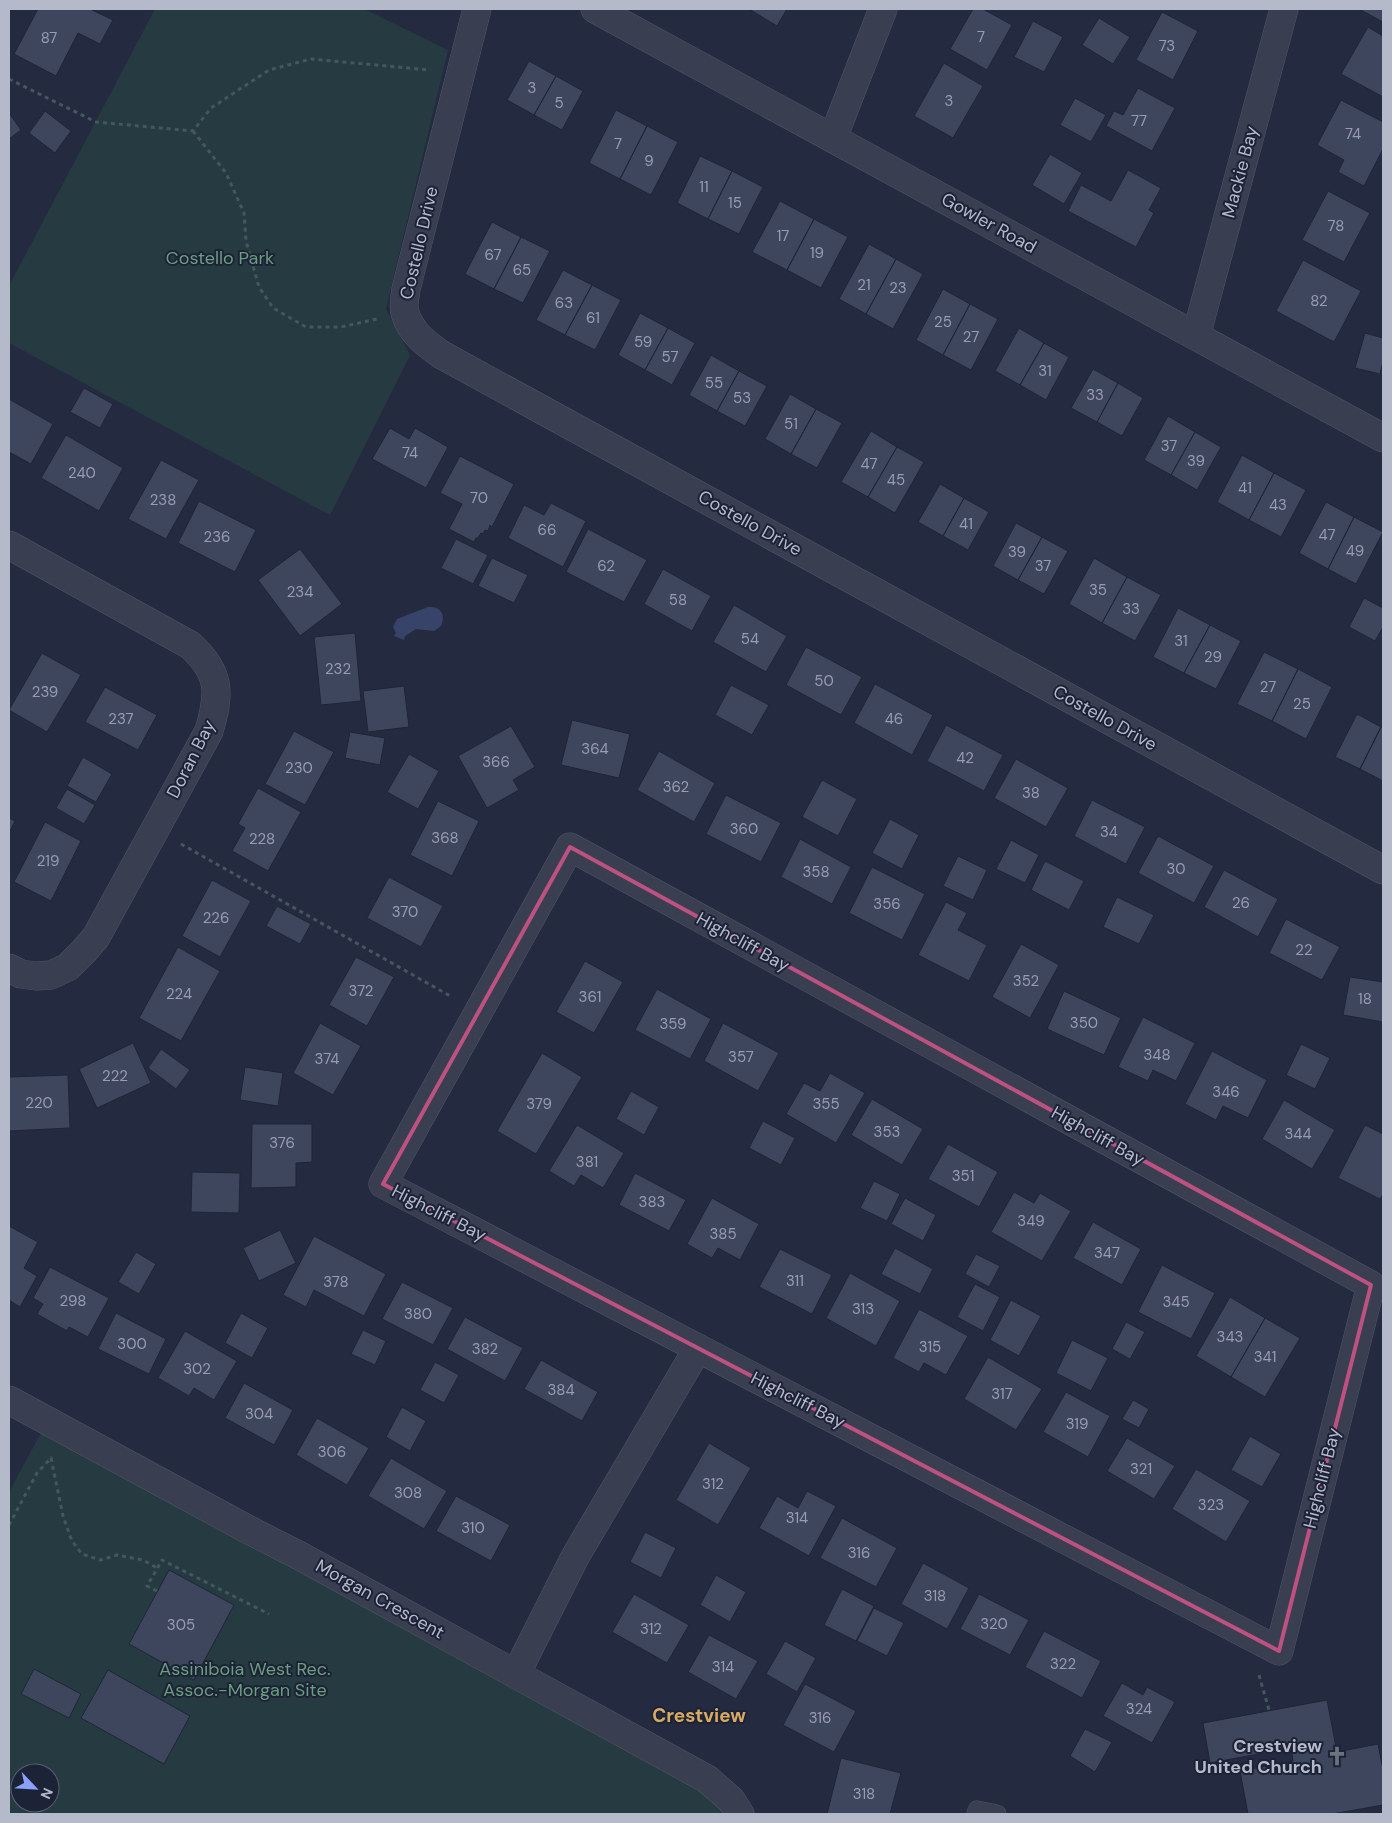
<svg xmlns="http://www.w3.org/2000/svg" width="1392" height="1823" viewBox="0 0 1392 1823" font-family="'DM Sans',sans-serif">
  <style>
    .green { fill: #263a42; fill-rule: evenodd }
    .water { fill: #384369 }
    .building { fill: #3e465e; stroke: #1f2538 }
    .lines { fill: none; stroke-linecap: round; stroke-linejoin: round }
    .lane-casing { stroke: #505668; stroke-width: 19 }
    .street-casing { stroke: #505668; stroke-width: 29 }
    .path { stroke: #44575f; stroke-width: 3; stroke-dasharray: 4 4; stroke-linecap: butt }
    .lane { stroke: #393e51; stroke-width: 18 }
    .street { stroke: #393e51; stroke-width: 28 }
    .marked { fill: none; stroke: #bd5182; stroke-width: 4; stroke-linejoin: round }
    .labels { text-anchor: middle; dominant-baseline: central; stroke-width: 4; stroke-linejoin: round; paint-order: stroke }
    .number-label { font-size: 15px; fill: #979db0 }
    .street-label { font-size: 18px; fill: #b5bacb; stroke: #1d2336 }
    .park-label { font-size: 18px; fill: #6b9d7f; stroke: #1d2336 }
    .poi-label { font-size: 18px; font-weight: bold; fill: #b5bacb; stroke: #1d2336; text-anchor: end }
    .neighbourhood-label { font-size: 19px; font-weight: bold; fill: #d9ab62; stroke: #1d2336 }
  </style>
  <rect width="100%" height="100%" fill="#242b41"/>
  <!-- green -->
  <path class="green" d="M155 9H364L448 50 386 309 410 355 330 515 9 343V286Z
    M48 1420 707 1779 736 1814H9V1492ZM20 1773H50V1803H20Z"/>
  <!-- water -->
  <path class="water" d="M428 607C441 606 446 615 441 626L434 631 416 629 405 636 404 640 394 636 396 633 393 627 397 619Z"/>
  <!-- building -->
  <path class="building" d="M38 9H90L113 20 100 44 78 33 56 76 14 54Z
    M749 9H787L777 26Z
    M973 9H983L1012 25 987 70 950 49Z
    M1359 9H1383V22Z
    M1162 12 1198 31 1173 80 1136 60Z
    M1099 18 1130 37 1113 64 1082 45Z
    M1033 21 1063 37 1044 72 1014 57Z
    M1368 27 1383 36V97L1341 74Z
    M529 61 556 76 534 115 507 100Z
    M944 63 983 86 953 138 914 116Z
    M556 76 583 91 562 130 534 115Z
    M1138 88 1175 108 1152 151 1106 126 1114 111 1123 115Z
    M1075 98 1106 115 1091 142 1060 125Z
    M1341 100 1383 122V149L1364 186 1338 172 1344 160 1317 145Z
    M616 110 647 126 620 179 589 163Z
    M45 111 71 131 55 153 29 133Z
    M9 113 21 130 9 139Z
    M647 126 678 142 651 195 620 179Z
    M1050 154 1082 173 1064 204 1032 185Z
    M700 156 732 171 708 219 677 203Z
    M1128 170 1161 188 1149 210 1154 213 1136 247 1068 211 1081 185 1111 201Z
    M732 171 763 187 739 234 708 219Z
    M1328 191 1370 213 1344 262 1302 240Z
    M780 201 814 219 787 270 752 252Z
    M814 219 848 237 821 288 787 270Z
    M492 222 521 237 494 289 465 274Z
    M521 237 550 251 523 303 494 289Z
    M869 244 896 259 866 314 839 299Z
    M896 259 923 274 893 329 866 314Z
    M1303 260 1361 291 1334 342 1276 311Z
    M563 270 592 285 565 335 536 320Z
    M592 285 621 300 595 350 565 335Z
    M943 289 970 304 943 355 916 340Z
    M970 304 998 319 971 370 943 355Z
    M640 313 668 328 645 370 618 355Z
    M668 328 695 343 672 385 645 370Z
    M1019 328 1044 343 1020 385 995 371Z
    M1365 333 1383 338V361L1380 374 1355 368Z
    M1044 343 1069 357 1046 400 1020 385Z
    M711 355 739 371 717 411 689 395Z
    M1093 369 1118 383 1097 422 1071 408Z
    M739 371 767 386 745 426 717 411Z
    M1118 383 1143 398 1122 436 1097 422Z
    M84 388 113 404 100 428 70 412Z
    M790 394 816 409 791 454 765 439Z
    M9 399 53 424 31 464 9 452Z
    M816 409 842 423 817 468 791 454Z
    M1168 416 1195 432 1171 475 1144 460Z
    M390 428 409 439 415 428 448 447 426 488 372 459Z
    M871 431 897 447 868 497 841 482Z
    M1195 432 1221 447 1197 490 1171 475Z
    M66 435 123 468 99 511 41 478Z
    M897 447 924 462 895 513 868 497Z
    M1242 455 1274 473 1249 520 1217 502Z
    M460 456 514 484 492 527 490 525 488 531 485 530 483 534 481 533 478 538H476L474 542 449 529 462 504 440 493Z
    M161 460 199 480 166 539 128 519Z
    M1274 473 1306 490 1281 537 1249 520Z
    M940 484 964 498 943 536 918 522Z
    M964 498 989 512 968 550 943 536Z
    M199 501 256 530 235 572 178 543Z
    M1326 502 1354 517 1328 569 1299 553Z
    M551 503 586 521 563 567 508 538 524 505 544 515Z
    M1354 517 1383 532 1356 584 1328 569Z
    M1016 523 1042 537 1018 580 993 566Z
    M588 529 647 560 624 602 566 572Z
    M1042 537 1068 551 1044 594 1018 580Z
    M456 539 488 555 473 584 441 568Z
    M300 549 342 604 300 636 258 580Z
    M492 558 528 575 514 603 478 586Z
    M1094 558 1127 577 1102 623 1069 604Z
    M663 569 711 596 692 631 644 604Z
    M1127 577 1161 595 1135 641 1102 623Z
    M1364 598 1383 608V627L1375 641 1349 627Z
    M734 605 787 636 766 672 713 642Z
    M1178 608 1210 625 1184 673 1153 657Z
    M1210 625 1241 641 1216 689 1184 673Z
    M355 633 361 701 321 705 314 637Z
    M806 647 862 677 841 715 786 685Z
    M1264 652 1298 669 1272 721 1237 704Z
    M42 653 81 675 47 732 9 710Z
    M1298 669 1332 687 1306 739 1272 721Z
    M875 684 933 715 912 755 854 723Z
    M731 685 769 705 752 735 715 715Z
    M404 686 409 727 368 732 363 691Z
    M105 687 157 715 138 750 85 722Z
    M1357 714 1381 727 1360 769 1335 757Z
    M572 720 630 734 619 778 561 765Z
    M946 725 1003 755 984 791 927 761Z
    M511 726 535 767 513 780 519 790 487 808 458 756Z
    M1381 727 1383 728V781L1360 769Z
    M294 731 334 752 305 805 265 784Z
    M350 732 385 738 380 765 345 758Z
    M659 751 715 783 694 822 637 790Z
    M409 754 439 771 418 809 387 792Z
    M83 757 112 774 96 802 67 786Z
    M1016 759 1068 788 1046 827 994 798Z
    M822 780 857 799 838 836 802 817Z
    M258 788 301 812 268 871 232 851 245 828 238 824Z
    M67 789 95 805 84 824 56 808Z
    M726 795 781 823 761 862 706 834Z
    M1092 800 1145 827 1126 864 1074 836Z
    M438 801 479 821 452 876 410 855Z
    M9 818 15 821 9 833Z
    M890 819 919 835 902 869 872 853Z
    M45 822 81 841 51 901 14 882Z
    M1158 836 1214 866 1194 903 1138 873Z
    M800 839 851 867 832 904 781 877Z
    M1011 840 1039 855 1025 883 996 869Z
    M958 856 987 870 973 900 943 886Z
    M1045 861 1084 881 1069 910 1031 890Z
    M872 867 925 894 902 940 849 913Z
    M1224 870 1278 899 1258 937 1204 907Z
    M389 877 443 906 421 947 367 918Z
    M212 880 251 901 220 957 182 936Z
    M1117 897 1154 915 1139 944 1103 927Z
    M946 902 967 913 958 930 987 945 969 981 918 955Z
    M277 906 311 924 300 944 266 926Z
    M1286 919 1340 947 1322 980 1269 953Z
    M1021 944 1059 965 1030 1018 992 997Z
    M178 947 220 971 181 1041 139 1018Z
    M356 957 394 977 367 1026 329 1005Z
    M585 961 623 982 594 1033 556 1012Z
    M1350 977 1383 982V1022L1343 1015Z
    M657 989 711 1019 690 1059 635 1030Z
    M1064 991 1121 1018 1104 1055 1047 1029Z
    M1143 1017 1195 1043 1176 1081 1153 1070 1148 1081 1118 1067Z
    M320 1023 361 1046 333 1095 293 1073Z
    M723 1023 779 1053 758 1091 704 1061Z
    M133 1043 151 1083 97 1108 79 1069Z
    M1301 1044 1330 1058 1315 1089 1286 1075Z
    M161 1049 190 1070 176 1089 148 1068Z
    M1212 1051 1267 1080 1248 1118 1223 1106 1216 1120 1185 1104Z
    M542 1053 582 1077 536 1154 497 1131Z
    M245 1067 283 1073 278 1106 240 1100Z
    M830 1073 865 1093 836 1143 786 1114 804 1083 820 1091Z
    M68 1075 70 1128 9 1131V1077Z
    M631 1091 659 1107 644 1135 616 1119Z
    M872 1099 923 1129 902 1165 851 1135Z
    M1284 1100 1335 1130 1312 1169 1262 1139Z
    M763 1121 795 1138 781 1165 749 1148Z
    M252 1124H312V1162L296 1163V1187L251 1188Z
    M577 1125 624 1153 603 1188 581 1175 574 1186 549 1171Z
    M1365 1125 1383 1134V1194L1380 1199 1338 1178Z
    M948 1144 998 1172 979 1207 928 1179Z
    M192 1172 240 1173 239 1213 191 1212Z
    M635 1173 686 1200 669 1231 619 1205Z
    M874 1181 900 1194 887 1221 860 1208Z
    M1014 1192 1034 1203 1040 1193 1071 1211 1042 1261 991 1232Z
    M712 1198 759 1224 740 1260 718 1248 712 1258 687 1244Z
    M905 1198 936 1215 923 1241 891 1224Z
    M1093 1222 1141 1249 1122 1285 1073 1258Z
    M9 1226 38 1242 24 1268 37 1276 20 1307 9 1300Z
    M280 1230 296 1263 259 1281 243 1248Z
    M314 1236 386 1274 364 1316 314 1290 306 1307 283 1295Z
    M895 1248 933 1269 920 1294 881 1274Z
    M780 1249 832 1275 812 1314 759 1287Z
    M136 1252 156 1264 139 1294 118 1282Z
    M976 1254 1000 1266 989 1287 965 1274Z
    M1162 1265 1215 1293 1191 1339 1138 1312Z
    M50 1267 109 1298 88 1337 69 1327 67 1331 37 1314 43 1304 33 1298Z
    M850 1273 900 1301 876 1346 826 1318Z
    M402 1282 453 1308 433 1345 382 1319Z
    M975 1284 1000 1297 983 1331 957 1317Z
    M1230 1297 1265 1318 1231 1377 1196 1356Z
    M1011 1300 1041 1316 1019 1356 990 1340Z
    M919 1309 968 1336 946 1375 924 1363 919 1372 893 1358Z
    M116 1313 166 1339 149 1374 98 1349Z
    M241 1313 268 1328 252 1358 225 1343Z
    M465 1317 523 1348 505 1381 447 1349Z
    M1265 1318 1300 1338 1265 1397 1231 1377Z
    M1126 1322 1145 1332 1130 1359 1112 1349Z
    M363 1330 386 1341 375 1365 351 1354Z
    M185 1331 237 1361 214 1400 194 1388 189 1396 158 1378Z
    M1072 1340 1108 1358 1091 1391 1056 1373Z
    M988 1357 1042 1389 1016 1430 964 1399Z
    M541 1360 598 1392 582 1421 524 1389Z
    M435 1362 459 1375 444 1403 420 1390Z
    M244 1383 293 1410 274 1445 225 1418Z
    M1066 1392 1110 1416 1088 1457 1043 1432Z
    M1133 1400 1149 1409 1139 1428 1122 1419Z
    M402 1407 426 1421 410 1451 386 1437Z
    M317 1418 369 1448 347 1485 296 1455Z
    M1250 1436 1281 1454 1262 1487 1231 1470Z
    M1127 1438 1175 1466 1154 1499 1107 1471Z
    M709 1443 751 1468 718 1525 676 1500Z
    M391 1458 447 1491 424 1529 368 1496Z
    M1196 1469 1250 1501 1226 1542 1172 1509Z
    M807 1491 836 1506 809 1556 759 1528 777 1496 798 1508Z
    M456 1496 510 1525 491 1561 436 1531Z
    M842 1518 897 1548 876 1587 820 1558Z
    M645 1532 676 1548 661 1578 630 1562Z
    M923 1563 969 1588 947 1629 901 1604Z
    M169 1570 234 1605 194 1680 129 1644Z
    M716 1575 746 1592 730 1622 700 1605Z
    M842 1589 874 1606 856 1641 824 1625Z
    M634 1594 689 1625 667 1663 612 1632Z
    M979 1594 1029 1620 1010 1655 960 1629Z
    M874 1608 904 1623 887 1656 857 1641Z
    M1044 1631 1101 1661 1082 1698 1025 1667Z
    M709 1635 758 1661 736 1699 688 1672Z
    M785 1641 816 1658 797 1692 766 1674Z
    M34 1669 81 1694 69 1718 21 1694Z
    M108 1670 190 1716 164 1764 81 1718Z
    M1122 1683 1143 1695 1147 1687 1175 1702 1152 1743 1103 1716Z
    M805 1684 856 1711 834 1752 783 1725Z
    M1327 1700 1337 1752 1378 1744 1383 1770V1805L1332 1814H1248L1240 1771 1293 1761 1291 1748 1210 1763 1203 1723Z
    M1085 1729 1112 1742 1095 1772 1070 1756Z
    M841 1758 901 1773 890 1814H827Z"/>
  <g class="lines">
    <defs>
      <path id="lane" d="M976 1814 977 1810 997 1814"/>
      <path id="street" d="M477 9 406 289C405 296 403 306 405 313 411 333 426 344 442 355L1383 870
        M595 9 1383 438
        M833 138 883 9
        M1196 336 1284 9
        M9 545 190 645C221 673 220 693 209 731L96 937 84 951 68 967 51 975 36 976 21 974 9 968
        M570 847 1371 1285 1279 1651 383 1184Z
        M9 1400 249 1530 300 1556 707 1779 731 1800 740 1814
        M516 1674 575 1557 698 1348"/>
    </defs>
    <!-- lane casing -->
    <use href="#lane" class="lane-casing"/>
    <!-- street casing -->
    <use href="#street" class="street-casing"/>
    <!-- path -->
    <path class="path" d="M9 79 96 122 193 131 211 108 269 70 311 59 430 70
      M193 131 226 173 244 213 246 241 259 287 273 308 306 327H341L377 319
      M181 844 452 997
      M51 1458 63 1516 72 1541 82 1554 100 1560 117 1555 143 1560 157 1568
      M9 1525 37 1473 52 1457
      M157 1591 147 1586 162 1560 269 1614
      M1259 1675 1269 1710"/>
    <!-- lane -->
    <use href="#lane" class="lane"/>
    <!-- street -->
    <use href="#street" class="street"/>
  </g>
  <!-- marked area -->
  <path class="marked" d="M570 847 1371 1285 1279 1651 383 1184Z"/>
  <!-- icons -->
  <defs>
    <symbol id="church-bare" viewBox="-9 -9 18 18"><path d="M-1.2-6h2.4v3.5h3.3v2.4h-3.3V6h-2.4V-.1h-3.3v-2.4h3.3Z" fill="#6b7280" stroke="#1d2336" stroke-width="2.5" paint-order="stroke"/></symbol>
  </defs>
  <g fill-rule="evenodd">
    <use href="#church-bare" x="1323" y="1742" width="28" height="28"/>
  </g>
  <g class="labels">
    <!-- number labels -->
    <g class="number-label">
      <text x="981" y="37">7</text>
      <text x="49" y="38">87</text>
      <text x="1167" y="46">73</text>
      <text x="532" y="88">3</text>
      <text x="949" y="101">3</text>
      <text x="559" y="103">5</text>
      <text x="1139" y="121">77</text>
      <text x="1353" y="134">74</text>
      <text x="618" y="144">7</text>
      <text x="649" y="161">9</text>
      <text x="704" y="187">11</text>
      <text x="735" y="203">15</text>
      <text x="1336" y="226">78</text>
      <text x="783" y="236">17</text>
      <text x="817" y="253">19</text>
      <text x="493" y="255">67</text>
      <text x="522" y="270">65</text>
      <text x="864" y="285">21</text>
      <text x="898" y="288">23</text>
      <text x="1319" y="301">82</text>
      <text x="564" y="303">63</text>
      <text x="593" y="318">61</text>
      <text x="943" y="322">25</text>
      <text x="971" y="337">27</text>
      <text x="643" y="342">59</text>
      <text x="670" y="357">57</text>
      <text x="1045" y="371">31</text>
      <text x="714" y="383">55</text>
      <text x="1095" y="395">33</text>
      <text x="742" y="398">53</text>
      <text x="791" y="424">51</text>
      <text x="1169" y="446">37</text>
      <text x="410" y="453">74</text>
      <text x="1196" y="461">39</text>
      <text x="869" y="464">47</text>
      <text x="82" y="473">240</text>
      <text x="896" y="480">45</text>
      <text x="1245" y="488">41</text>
      <text x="479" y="498">70</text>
      <text x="163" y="500">238</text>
      <text x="1278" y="505">43</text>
      <text x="966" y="524">41</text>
      <text x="547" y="530">66</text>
      <text x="1327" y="535">47</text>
      <text x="217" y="537">236</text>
      <text x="1355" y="551">49</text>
      <text x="1017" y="552">39</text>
      <text x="606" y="566">62</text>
      <text x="1043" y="566">37</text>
      <text x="1098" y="590">35</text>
      <text x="300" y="592">234</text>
      <text x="678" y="600">58</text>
      <text x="1131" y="609">33</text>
      <text x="750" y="639">54</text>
      <text x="1181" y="641">31</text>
      <text x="1213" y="657">29</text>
      <text x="338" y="669">232</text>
      <text x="824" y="681">50</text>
      <text x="1268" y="687">27</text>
      <text x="45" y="692">239</text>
      <text x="1302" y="704">25</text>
      <text x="121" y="719">237</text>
      <text x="894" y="719">46</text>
      <text x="595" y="749">364</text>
      <text x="965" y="758">42</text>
      <text x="496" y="762">366</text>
      <text x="299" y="768">230</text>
      <text x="676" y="787">362</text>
      <text x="1031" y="793">38</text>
      <text x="744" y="829">360</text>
      <text x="1109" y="832">34</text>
      <text x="445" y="838">368</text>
      <text x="262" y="839">228</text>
      <text x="48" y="861">219</text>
      <text x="1176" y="869">30</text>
      <text x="816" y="872">358</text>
      <text x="1241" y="903">26</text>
      <text x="887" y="904">356</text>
      <text x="405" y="912">370</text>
      <text x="216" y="918">226</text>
      <text x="1304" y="950">22</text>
      <text x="1026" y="981">352</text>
      <text x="361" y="991">372</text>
      <text x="179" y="994">224</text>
      <text x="590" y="997">361</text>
      <text x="1365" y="999">18</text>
      <text x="1084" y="1023">350</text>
      <text x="673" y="1024">359</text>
      <text x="1157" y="1055">348</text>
      <text x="741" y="1057">357</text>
      <text x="327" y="1059">374</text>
      <text x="115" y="1076">222</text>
      <text x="1226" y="1092">346</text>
      <text x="39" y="1103">220</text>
      <text x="539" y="1104">379</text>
      <text x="826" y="1104">355</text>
      <text x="887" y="1132">353</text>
      <text x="1298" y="1134">344</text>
      <text x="282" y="1143">376</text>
      <text x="587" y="1162">381</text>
      <text x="963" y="1176">351</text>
      <text x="652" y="1202">383</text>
      <text x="1031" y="1221">349</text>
      <text x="723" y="1234">385</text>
      <text x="1107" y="1253">347</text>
      <text x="795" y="1281">311</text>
      <text x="336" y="1282">378</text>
      <text x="73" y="1301">298</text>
      <text x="1176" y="1302">345</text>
      <text x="863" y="1309">313</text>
      <text x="418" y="1314">380</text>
      <text x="1230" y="1337">343</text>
      <text x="132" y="1344">300</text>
      <text x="930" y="1347">315</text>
      <text x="485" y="1349">382</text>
      <text x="1265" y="1357">341</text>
      <text x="197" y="1369">302</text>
      <text x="561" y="1390">384</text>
      <text x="1002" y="1394">317</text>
      <text x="259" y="1414">304</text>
      <text x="1077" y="1424">319</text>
      <text x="332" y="1452">306</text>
      <text x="1141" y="1469">321</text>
      <text x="713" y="1484">312</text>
      <text x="408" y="1493">308</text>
      <text x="1211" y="1505">323</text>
      <text x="797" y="1518">314</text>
      <text x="473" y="1528">310</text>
      <text x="859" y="1553">316</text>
      <text x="935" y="1596">318</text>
      <text x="994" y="1624">320</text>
      <text x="181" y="1625">305</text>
      <text x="651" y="1629">312</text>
      <text x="1063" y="1664">322</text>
      <text x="723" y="1667">314</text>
      <text x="1139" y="1709">324</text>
      <text x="820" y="1718">316</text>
      <text x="864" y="1794">318</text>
    </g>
    <!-- street labels -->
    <g class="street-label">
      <text transform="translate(1240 172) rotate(-75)">Mackie Bay</text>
      <text transform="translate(989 223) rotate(29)">Gowler Road</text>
      <text transform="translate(419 243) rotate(-77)">Costello Drive</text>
      <text transform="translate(750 523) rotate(29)">Costello Drive</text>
      <text transform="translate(1105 718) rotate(29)">Costello Drive</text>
      <text transform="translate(191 759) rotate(-63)">Doran Bay</text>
      <text transform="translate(743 942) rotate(29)">Highcliff Bay</text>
      <text transform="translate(1098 1136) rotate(29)">Highcliff Bay</text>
      <text transform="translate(439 1213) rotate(27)">Highcliff Bay</text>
      <text transform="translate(798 1400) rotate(27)">Highcliff Bay</text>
      <text transform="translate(1322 1478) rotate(-76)">Highcliff Bay</text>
      <text transform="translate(380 1599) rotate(29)">Morgan Crescent</text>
    </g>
    <!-- park labels -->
    <g class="park-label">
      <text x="220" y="258">Costello Park</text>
      <text x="245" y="1669">Assiniboia West Rec.<tspan x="245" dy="21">Assoc.-Morgan Site</tspan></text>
    </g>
    <!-- poi labels -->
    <g class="poi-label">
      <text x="1322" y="1746">Crestview<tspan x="1322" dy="21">United Church</tspan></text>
    </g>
    <!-- neighbourhood labels -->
    <g class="neighbourhood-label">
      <text x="699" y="1715">Crestview</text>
    </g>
  </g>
  <!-- border -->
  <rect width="1392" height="1823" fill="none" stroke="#b5bacb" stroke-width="20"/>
  <!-- north arrow -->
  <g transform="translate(35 1788) rotate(115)"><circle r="24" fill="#1d2336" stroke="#5a5f72"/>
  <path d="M0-4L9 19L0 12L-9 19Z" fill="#89a1fc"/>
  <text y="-8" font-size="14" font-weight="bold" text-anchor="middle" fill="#b5bacb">N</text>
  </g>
</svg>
